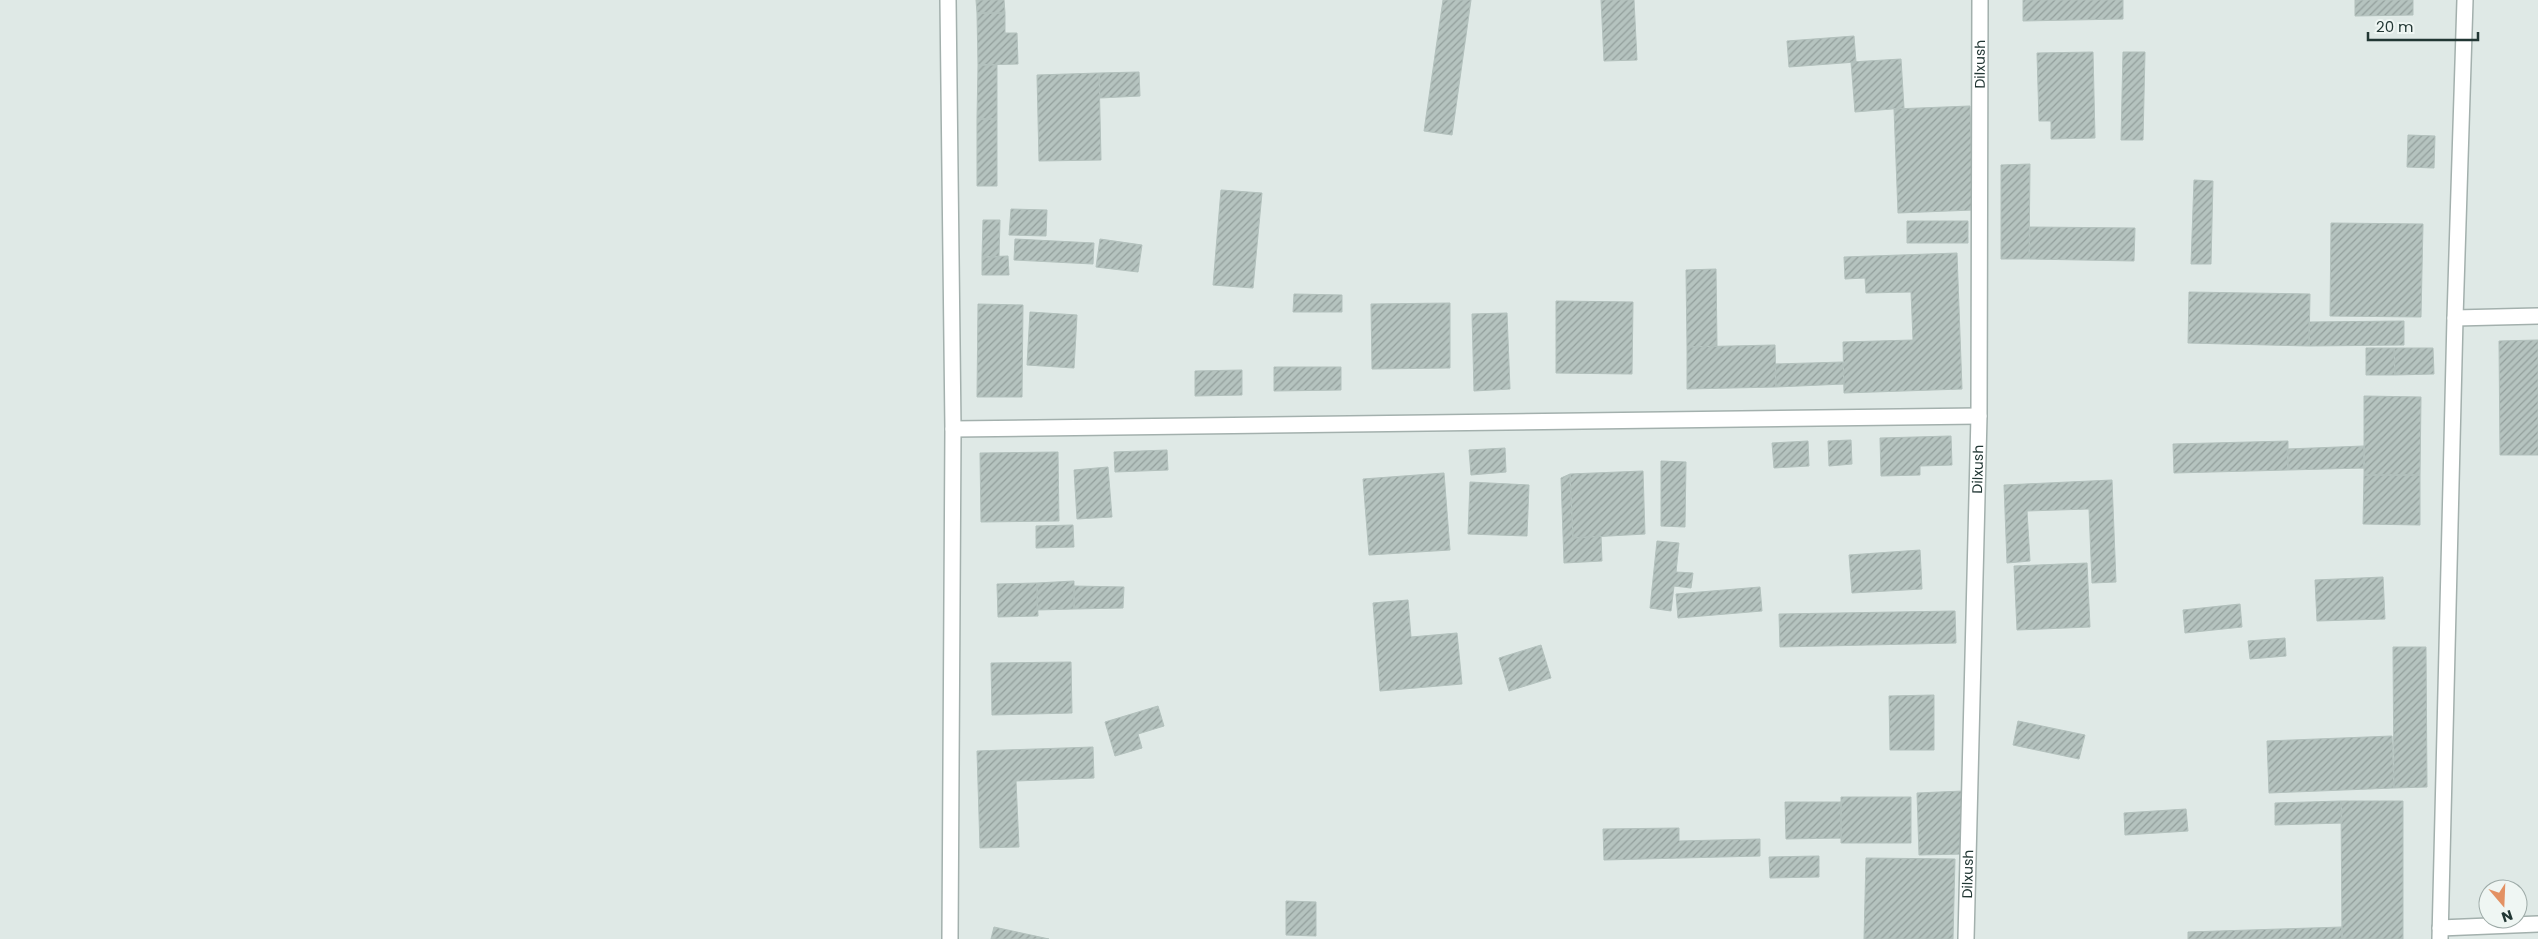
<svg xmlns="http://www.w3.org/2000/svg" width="2538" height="939" viewBox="0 0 2538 939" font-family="Poppins,sans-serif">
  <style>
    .building { fill: url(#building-hatch); stroke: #b3c1bd }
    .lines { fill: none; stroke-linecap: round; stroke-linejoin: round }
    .service-casing { stroke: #a3b0ad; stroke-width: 18 }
    .minor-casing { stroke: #a3b0ad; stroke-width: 18 }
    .tertiary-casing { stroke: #a3b0ad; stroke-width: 18 }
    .service { stroke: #fff; stroke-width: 15 }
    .minor { stroke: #fff; stroke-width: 15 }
    .tertiary { stroke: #fff; stroke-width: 15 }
    .labels { text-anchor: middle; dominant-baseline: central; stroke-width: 4; stroke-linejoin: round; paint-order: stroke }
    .street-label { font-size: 14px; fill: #223734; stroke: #eff6f3 }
  </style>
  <defs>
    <pattern id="building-hatch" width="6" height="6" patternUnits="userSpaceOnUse" patternTransform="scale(1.25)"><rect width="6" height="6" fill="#b5c3bf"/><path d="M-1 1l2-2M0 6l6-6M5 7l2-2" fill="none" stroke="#939f9c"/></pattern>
  </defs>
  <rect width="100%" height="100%" fill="#dfe9e6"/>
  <!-- building -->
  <path class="building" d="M976 0H1004L1005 13H977Z
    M1443 0H1471L1452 135 1424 131Z
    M1601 0H1634L1637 60 1604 61Z
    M2023 0H2123V19L2023 21Z
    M2355 0H2413V15L2355 16Z
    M977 13H1005V33H1017L1018 64 978 65Z
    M1854 36 1856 62 1789 67 1787 41Z
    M2093 52 2095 138 2051 139V121H2039L2037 53Z
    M2123 52H2145L2143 140H2121Z
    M1901 59 1904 108 1855 112 1851 62Z
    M978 65H997V119H977Z
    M1139 72 1140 96 1100 98 1099 73Z
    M1099 73 1101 160 1039 161 1037 75Z
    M1970 106 1973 210 1898 213 1894 109Z
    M977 119H997V186H977Z
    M2408 135 2435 136 2434 168 2407 167Z
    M2030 164 2029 259H2001V165Z
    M2194 180 2213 181 2211 264H2191Z
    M1221 190 1262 193 1253 288 1213 285Z
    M1011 209 1047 210 1046 236 1009 235Z
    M983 220H1000L999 257H982Z
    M1907 221H1968V243H1907Z
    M2331 223 2423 224 2421 317 2330 316Z
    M2030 227 2135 228 2134 261 2029 259Z
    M1015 239 1094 243 1093 264 1014 260Z
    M1100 239 1142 245 1138 272 1096 267Z
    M1957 253 1962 389 1844 393 1843 342 1913 340 1911 292 1866 293 1865 278 1845 279 1844 257Z
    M1008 256 1009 275H982V257Z
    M1716 269 1717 346 1687 347 1686 270Z
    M2189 292 2310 294 2309 346 2188 343Z
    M1294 294 1342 295V312H1293Z
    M1556 301 1633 302 1632 374 1556 373Z
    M1450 303V368L1372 369 1371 304Z
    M978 304 1023 305 1022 397H977Z
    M1030 312 1077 315 1074 368 1027 365Z
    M1507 313 1510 389 1474 391 1472 314Z
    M2404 321V345L2309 346V322Z
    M2538 340V455H2500L2499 341Z
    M1775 345 1776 387 1687 389V347Z
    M2366 348H2394L2395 375H2366Z
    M2394 348H2433L2434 374 2395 375Z
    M1843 362 1844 384 1776 387 1775 364Z
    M1274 367H1341V390L1274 391Z
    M1242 370V395L1195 396V371Z
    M2364 396 2421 397 2420 475H2364Z
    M1951 436 1952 465 1920 466V475L1881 476 1880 438Z
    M1851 440 1852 464 1829 466 1828 441Z
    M1808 441 1809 466 1774 468 1772 443Z
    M2288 441V470L2174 473 2173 444Z
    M2364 446V468L2288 470 2287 449Z
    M1505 448 1506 472 1471 475 1469 450Z
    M1167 450 1168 470 1115 472 1114 452Z
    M1058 452 1059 521 981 522 980 453Z
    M1661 461 1686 462 1685 527 1661 526Z
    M1108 467 1112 517 1077 519 1074 470Z
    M1643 471 1645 534 1573 538 1570 474Z
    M1444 473 1450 550 1369 555 1363 479Z
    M1570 474 1573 538 1601 536 1602 561 1564 563 1561 478Z
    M2364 475H2420V525L2363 524Z
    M2112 480 2116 582 2092 583 2089 509 2027 511 2030 561 2007 563 2004 485Z
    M1470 482 1529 485 1527 536 1468 534Z
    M1073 525 1074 547 1036 548V526Z
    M1657 541 1679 543 1676 572 1693 573 1691 588 1674 586 1671 611 1650 608Z
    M1920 550 1922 589 1852 593 1849 555Z
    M2087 563 2090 627 2017 630 2014 566Z
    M2383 577 2385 619 2317 621 2315 580Z
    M1074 581V609L1037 610V583Z
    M1037 583 1038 616 998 617 997 584Z
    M1074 586 1124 587 1123 608 1074 609Z
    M1760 587 1762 611 1678 618 1676 594Z
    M1408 600 1411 637 1457 633 1462 684 1380 691 1373 603Z
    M2240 604 2242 627 2185 633 2183 610Z
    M1955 611 1956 643 1780 647 1779 614Z
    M2285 638 2286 656 2250 659 2248 641Z
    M1541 645 1551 678 1509 691 1499 658Z
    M2393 647H2426L2427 787 2394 788Z
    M1071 662 1072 713 992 715 991 663Z
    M1934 695V750H1890L1889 696Z
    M1158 706 1164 726 1138 734 1142 748 1115 756 1105 722Z
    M2018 721 2085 735 2079 759 2013 745Z
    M2392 736 2394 788 2269 793 2267 741Z
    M1093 747 1094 778 1016 781 1019 847 980 848 977 751Z
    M1963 791 1964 854 1919 855 1917 793Z
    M1841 797H1911V843H1841Z
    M2341 801H2403V939H2342Z
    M2341 801 2342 823 2275 825V803Z
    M1785 802H1841V838L1786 839Z
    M2186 809 2188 831 2125 835 2124 813Z
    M1679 828V841L1760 839V856L1604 860 1603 829Z
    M1819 856V877L1770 878 1769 857Z
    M1866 858 1955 859 1953 939H1864Z
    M1286 901 1316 902V936L1286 935Z
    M994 927 1049 939H991Z
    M2342 927V939H2188V932Z"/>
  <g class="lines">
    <defs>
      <path id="service" d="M2455 318 2538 316
        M2440 928 2538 924"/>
      <g id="minor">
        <path d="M953 429 1979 416"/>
        <path id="s1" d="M1966 939 1979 416 1980 0"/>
        <path d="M2440 939 2455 318 2465 0"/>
      </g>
      <path id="tertiary" d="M948 0 953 429 950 939"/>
    </defs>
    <!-- service casing -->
    <use href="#service" class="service-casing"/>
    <!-- minor casing -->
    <use href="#minor" class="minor-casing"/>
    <!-- tertiary casing -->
    <use href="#tertiary" class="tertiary-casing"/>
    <!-- service -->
    <use href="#service" class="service"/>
    <!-- minor -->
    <use href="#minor" class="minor"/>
    <!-- tertiary -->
    <use href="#tertiary" class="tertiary"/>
  </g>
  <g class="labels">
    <!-- street labels -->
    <g class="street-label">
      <text stroke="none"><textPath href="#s1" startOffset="875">Dilxush</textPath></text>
      <text stroke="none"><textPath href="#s1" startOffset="470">Dilxush</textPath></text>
      <text stroke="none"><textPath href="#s1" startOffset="65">Dilxush</textPath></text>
    </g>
  </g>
  <!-- north arrow -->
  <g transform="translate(2503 904) rotate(161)"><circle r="24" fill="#eff6f3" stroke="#9daaa7"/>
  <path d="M0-4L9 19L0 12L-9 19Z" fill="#e39163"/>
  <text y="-8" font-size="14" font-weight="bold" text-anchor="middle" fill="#223734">N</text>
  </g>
  <!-- scale -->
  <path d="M2368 32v8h110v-8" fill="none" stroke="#223734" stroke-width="2.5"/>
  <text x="2376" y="32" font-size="15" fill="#223734" stroke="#eff6f3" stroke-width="4" paint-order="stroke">20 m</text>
</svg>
